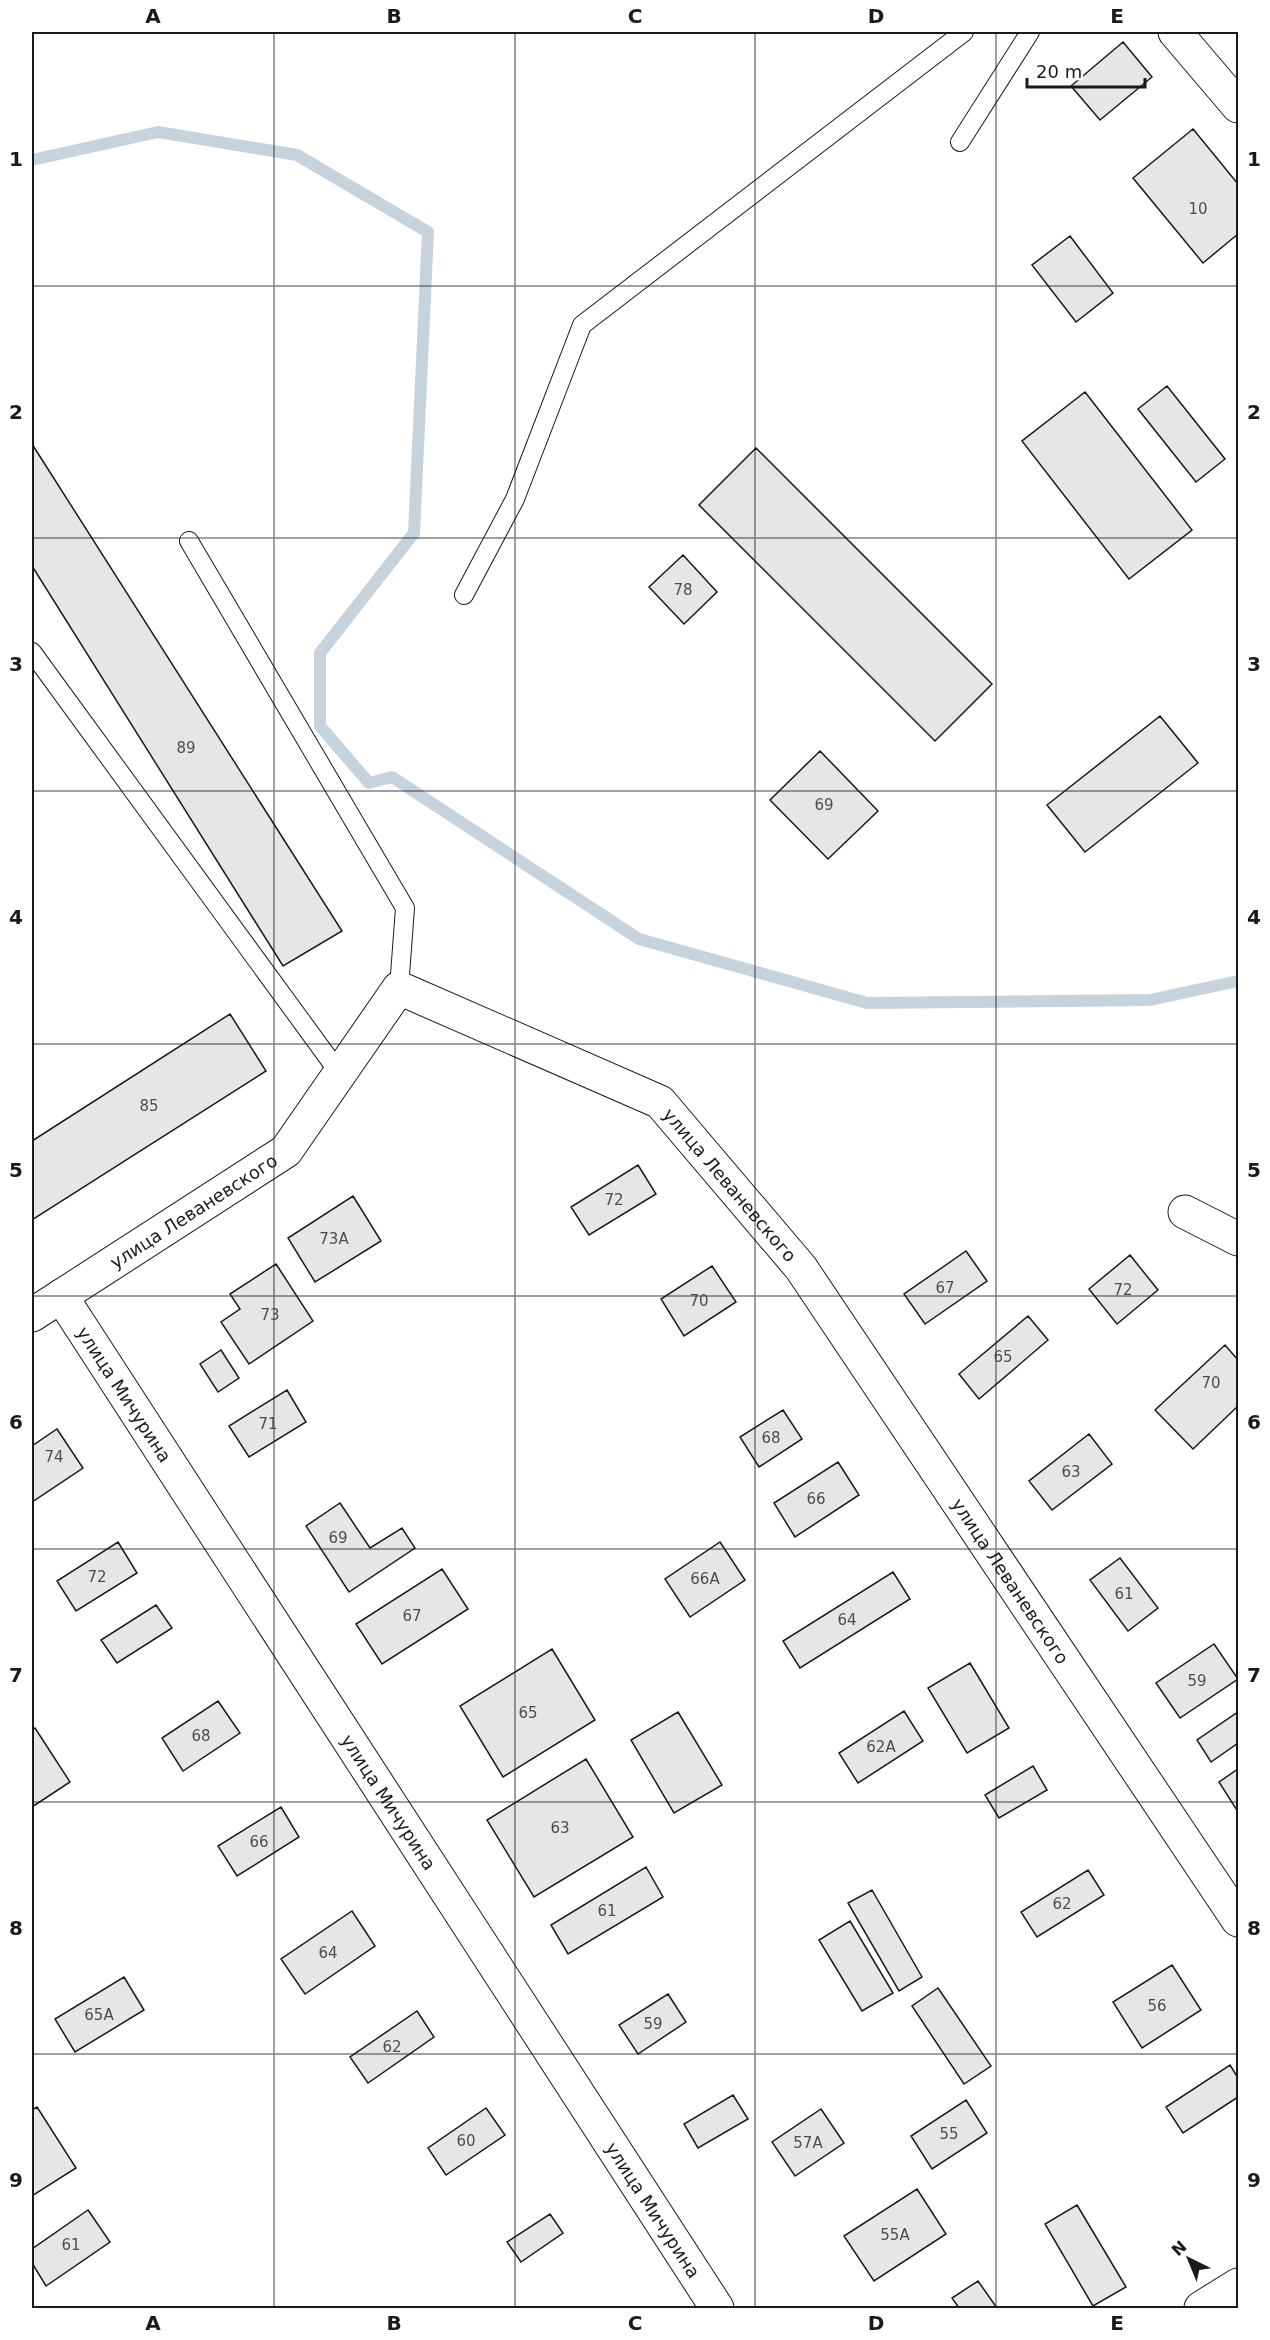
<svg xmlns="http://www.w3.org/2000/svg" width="1270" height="2340" viewBox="0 0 1270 2340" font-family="'DejaVu Sans',sans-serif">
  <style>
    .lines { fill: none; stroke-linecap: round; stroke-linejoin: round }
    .stream { stroke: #c6d2dc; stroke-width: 12 }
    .building { fill: #e6e6e6; stroke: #1a1a1a; stroke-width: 1.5 }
    .service-casing { stroke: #1a1a1a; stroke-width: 20 }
    .minor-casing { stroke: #1a1a1a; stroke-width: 35 }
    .service { stroke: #fff; stroke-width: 18 }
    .minor { stroke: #fff; stroke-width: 33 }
    .grid { fill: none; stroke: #1a1a1a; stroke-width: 1.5; stroke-opacity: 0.55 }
    .labels { text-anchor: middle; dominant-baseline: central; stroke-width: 4.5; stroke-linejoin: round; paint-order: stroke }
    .number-label { font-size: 15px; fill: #4d4d4d }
    .street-label { font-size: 18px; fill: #1a1a1a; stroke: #fff }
    .neatline { fill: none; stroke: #1a1a1a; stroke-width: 2 }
    .grid-label { font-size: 20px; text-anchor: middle; font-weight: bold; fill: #1a1a1a }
  </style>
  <rect width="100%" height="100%" fill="#fff"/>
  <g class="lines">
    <!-- stream -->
    <path class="stream" d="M32 160 158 132 297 155 428 232 414 533 320 653V726L369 783 392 777 639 939 867 1003 1150 1000 1238 981"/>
  </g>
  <!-- building -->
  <path class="building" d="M1123 42 1152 77 1100 120 1071 86Z
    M1193 129 1238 184V234L1203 263 1133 178Z
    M1070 236 1113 293 1076 322 1032 265Z
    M1167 386 1225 459 1196 482 1138 409Z
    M1085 392 1192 530 1129 579 1022 441Z
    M32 444 342 931 283 966 32 566Z
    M756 448 992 684 935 741 699 505Z
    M683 555 717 592 684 624 649 587Z
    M1160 716 1198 763 1085 852 1047 805Z
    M820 751 878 811 828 859 770 800Z
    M230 1014 266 1071 32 1220V1141Z
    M638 1165 656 1194 589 1235 571 1207Z
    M353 1196 381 1241 315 1282 288 1238Z
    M966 1251 987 1281 925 1324 904 1294Z
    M1130 1255 1158 1290 1117 1324 1089 1289Z
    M276 1264 313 1321 249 1364 221 1322 240 1309 230 1294Z
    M712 1266 736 1302 684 1336 661 1299Z
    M1028 1316 1048 1340 979 1399 959 1374Z
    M1225 1345 1238 1360V1406L1193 1449 1155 1410Z
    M221 1350 239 1378 218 1392 200 1364Z
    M287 1390 306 1422 249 1457 229 1426Z
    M783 1410 802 1439 759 1467 740 1437Z
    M57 1429 83 1468 32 1502V1446Z
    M1089 1434 1112 1464 1052 1510 1029 1481Z
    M838 1462 859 1495 795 1537 774 1503Z
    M340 1503 370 1548 402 1528 415 1548 349 1592 306 1526Z
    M118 1542 137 1573 76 1611 57 1581Z
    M720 1542 745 1580 690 1617 665 1579Z
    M1120 1558 1158 1608 1128 1631 1090 1580Z
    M442 1569 468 1609 382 1664 356 1624Z
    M893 1572 910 1599 800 1668 783 1641Z
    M156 1605 172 1628 117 1663 101 1640Z
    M1214 1644 1238 1679 1180 1718 1156 1683Z
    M552 1649 595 1720 503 1777 460 1706Z
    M970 1663 1009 1728 967 1753 928 1688Z
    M218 1701 240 1733 183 1771 162 1738Z
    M904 1711 923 1741 858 1783 839 1753Z
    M678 1712 722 1785 674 1813 631 1740Z
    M1238 1712V1743L1211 1762 1197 1740Z
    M35 1728 70 1782 32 1807V1730Z
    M586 1759 633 1837 534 1897 487 1820Z
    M1033 1766 1047 1790 999 1818 985 1795Z
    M1238 1769V1812L1219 1782Z
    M281 1807 299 1837 237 1876 218 1846Z
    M646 1867 663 1897 568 1954 551 1925Z
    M1088 1870 1104 1895 1037 1937 1021 1912Z
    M872 1890 922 1977 899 1991 848 1903Z
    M352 1911 375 1946 305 1994 281 1959Z
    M850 1921 893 1993 862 2011 819 1940Z
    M1172 1965 1201 2010 1142 2048 1113 2002Z
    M124 1977 144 2010 75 2052 55 2019Z
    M938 1988 991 2066 964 2084 912 2006Z
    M668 1994 686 2022 638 2054 619 2025Z
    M417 2011 434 2037 368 2083 350 2057Z
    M1230 2065 1238 2078V2097L1183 2133 1166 2107Z
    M733 2095 748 2119 698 2148 684 2124Z
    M966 2100 987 2133 932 2169 911 2136Z
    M37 2107 76 2168 32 2196V2110Z
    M486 2108 505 2135 446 2175 428 2148Z
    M821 2109 844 2143 795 2176 772 2142Z
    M917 2189 946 2234 874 2281 844 2236Z
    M1077 2205 1126 2287 1093 2306 1045 2224Z
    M88 2210 110 2242 46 2286 32 2263V2249Z
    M550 2214 563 2233 521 2262 507 2242Z
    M978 2281 997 2308H959L952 2298Z"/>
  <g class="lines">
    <defs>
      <path id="service" d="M960 142 1030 32
        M189 541 405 908 399 988
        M464 595 515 499 582 325 964 32
        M32 652 340 1074"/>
      <g id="minor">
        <path d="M1175 32 1238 106"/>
        <path d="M1185 1212 1238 1239"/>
        <path id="s1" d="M61 1296 717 2308"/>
        <path id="s2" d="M32 1315 286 1151 399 988 660 1102 801 1268 1238 1920"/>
        <path d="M1201 2308 1238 2285"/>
      </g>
    </defs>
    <!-- service casing -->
    <use href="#service" class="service-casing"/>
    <!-- minor casing -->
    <use href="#minor" class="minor-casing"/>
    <!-- service -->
    <use href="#service" class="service"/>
    <!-- minor -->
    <use href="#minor" class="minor"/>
  </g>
  <!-- grid -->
  <path class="grid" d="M274 32V2308M515 32V2308M755 32V2308M996 32V2308M32 286H1238M32 538H1238M32 791H1238M32 1044H1238M32 1296H1238M32 1549H1238M32 1802H1238M32 2054H1238"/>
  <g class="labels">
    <!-- number labels -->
    <g class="number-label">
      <text x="1198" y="209">10</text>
      <text x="683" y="590">78</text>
      <text x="186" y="748">89</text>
      <text x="824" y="805">69</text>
      <text x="149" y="1106">85</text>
      <text x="614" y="1200">72</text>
      <text x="334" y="1239">73А</text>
      <text x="945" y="1288">67</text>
      <text x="1123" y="1290">72</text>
      <text x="699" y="1301">70</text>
      <text x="270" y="1315">73</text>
      <text x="1003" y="1357">65</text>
      <text x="1211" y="1383">70</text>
      <text x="268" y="1424">71</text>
      <text x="771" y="1438">68</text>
      <text x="54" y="1457">74</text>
      <text x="1071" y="1472">63</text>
      <text x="816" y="1499">66</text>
      <text x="338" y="1538">69</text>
      <text x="97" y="1577">72</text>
      <text x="705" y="1579">66А</text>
      <text x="1124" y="1594">61</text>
      <text x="412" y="1616">67</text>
      <text x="847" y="1620">64</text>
      <text x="1197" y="1681">59</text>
      <text x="528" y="1713">65</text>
      <text x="201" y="1736">68</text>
      <text x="881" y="1747">62А</text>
      <text x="560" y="1828">63</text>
      <text x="259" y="1842">66</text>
      <text x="1062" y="1904">62</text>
      <text x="607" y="1911">61</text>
      <text x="328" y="1953">64</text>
      <text x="1157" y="2006">56</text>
      <text x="99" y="2015">65А</text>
      <text x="653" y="2024">59</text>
      <text x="392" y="2047">62</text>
      <text x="949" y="2134">55</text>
      <text x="466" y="2141">60</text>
      <text x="808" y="2143">57А</text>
      <text x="895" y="2235">55А</text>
      <text x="71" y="2245">61</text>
    </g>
    <!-- street labels -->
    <g class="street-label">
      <text stroke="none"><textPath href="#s2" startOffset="894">улица Леваневского</textPath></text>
      <text stroke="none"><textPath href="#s2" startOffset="192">улица Леваневского</textPath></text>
      <text stroke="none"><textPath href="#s1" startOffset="117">улица Мичурина</textPath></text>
      <text stroke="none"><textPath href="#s2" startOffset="1380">улица Леваневского</textPath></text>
      <text stroke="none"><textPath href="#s1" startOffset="603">улица Мичурина</textPath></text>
      <text stroke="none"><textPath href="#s1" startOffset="1089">улица Мичурина</textPath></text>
    </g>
  </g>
  <!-- border -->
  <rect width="1270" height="2340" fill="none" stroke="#ffffff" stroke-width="66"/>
  <!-- north arrow -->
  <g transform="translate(1189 2259) rotate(317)" stroke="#ffffff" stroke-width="4.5" paint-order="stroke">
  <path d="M0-4.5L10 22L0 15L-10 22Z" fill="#1a1a1a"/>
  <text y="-9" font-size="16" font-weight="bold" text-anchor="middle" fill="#1a1a1a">N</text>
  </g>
  <!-- scale -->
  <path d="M1027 78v9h118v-9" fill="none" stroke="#1a1a1a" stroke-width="3"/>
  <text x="1036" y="78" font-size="18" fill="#1a1a1a" stroke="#ffffff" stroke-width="4.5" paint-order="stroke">20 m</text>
  <rect x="33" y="33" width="1204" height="2274" class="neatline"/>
  <g class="grid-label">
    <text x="153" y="23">A</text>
    <text x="394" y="23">B</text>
    <text x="635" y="23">C</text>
    <text x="876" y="23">D</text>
    <text x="1117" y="23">E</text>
    <text x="16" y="166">1</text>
    <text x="1254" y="166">1</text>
    <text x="16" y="419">2</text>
    <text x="1254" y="419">2</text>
    <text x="16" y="671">3</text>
    <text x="1254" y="671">3</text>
    <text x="16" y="924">4</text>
    <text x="1254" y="924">4</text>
    <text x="16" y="1177">5</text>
    <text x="1254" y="1177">5</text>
    <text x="16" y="1429">6</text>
    <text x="1254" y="1429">6</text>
    <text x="16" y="1682">7</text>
    <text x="1254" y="1682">7</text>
    <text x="16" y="1935">8</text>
    <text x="1254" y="1935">8</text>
    <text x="16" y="2187">9</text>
    <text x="1254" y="2187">9</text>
    <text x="153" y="2330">A</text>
    <text x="394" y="2330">B</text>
    <text x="635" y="2330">C</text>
    <text x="876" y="2330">D</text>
    <text x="1117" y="2330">E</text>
  </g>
</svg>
